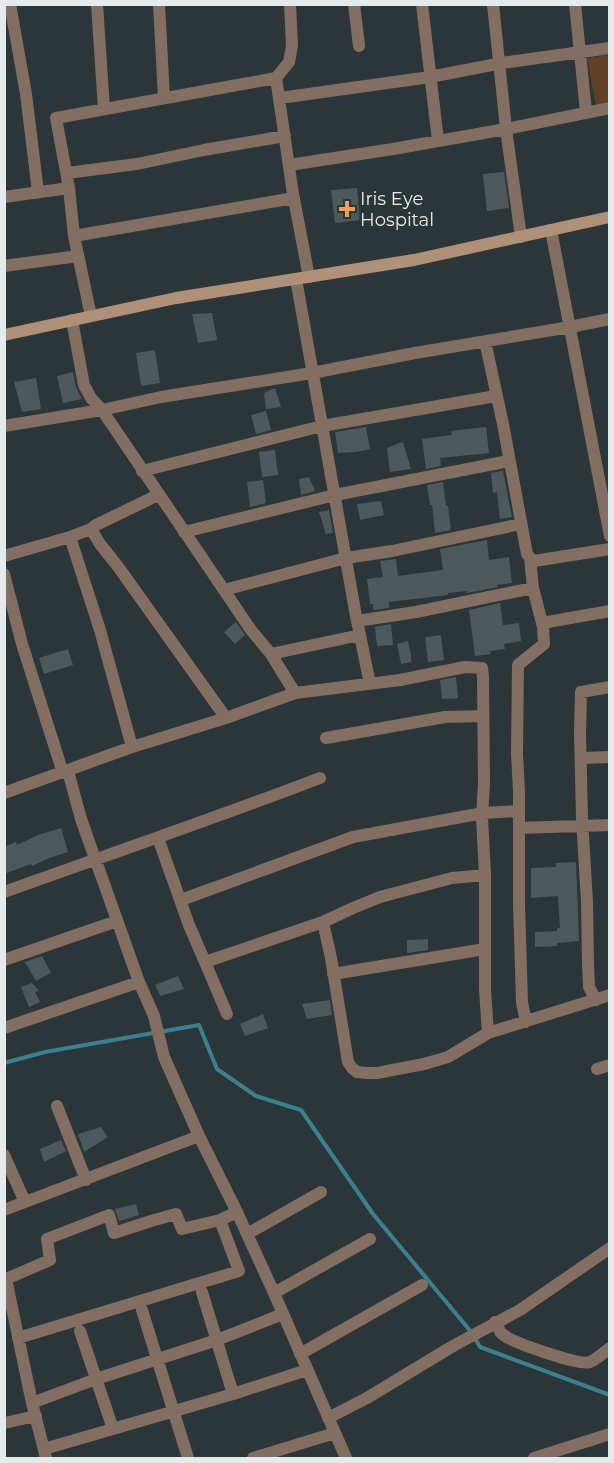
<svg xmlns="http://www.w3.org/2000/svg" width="614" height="1463" viewBox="0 0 614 1463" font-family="Montserrat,sans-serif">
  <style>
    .green { fill: #614026 }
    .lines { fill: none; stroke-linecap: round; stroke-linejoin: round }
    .stream { stroke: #39828e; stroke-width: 4 }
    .building { fill: #4e595b }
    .street { stroke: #836f61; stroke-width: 12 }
    .secondary { stroke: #af9078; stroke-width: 12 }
    .poi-dot { fill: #fb9e51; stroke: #2c3638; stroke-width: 2 }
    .labels { text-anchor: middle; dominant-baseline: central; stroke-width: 5; stroke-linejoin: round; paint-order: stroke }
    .poi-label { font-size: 18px; fill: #e5ebec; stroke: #2c3638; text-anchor: start }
  </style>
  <rect width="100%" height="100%" fill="#2c3638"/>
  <!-- green -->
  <path class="green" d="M609 55V103L596 106 587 58Z"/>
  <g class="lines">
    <!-- stream -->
    <path class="stream" d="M4 1063 45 1052 199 1025 217 1069 256 1096 301 1110 373 1214 472 1333 480 1347 610 1395"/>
  </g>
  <!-- building -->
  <path class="building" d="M504 172 509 208 487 211 483 174Z
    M357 188 360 220 335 223 331 190Z
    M212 313 217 340 198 343 192 314Z
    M155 350 160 383 141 386 136 353Z
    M73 372 76 387 82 399 63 403 57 376Z
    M36 378 41 409 22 412 14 382Z
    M275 388 281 407 266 409 264 393Z
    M266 411 271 430 256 434 251 415Z
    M366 427 370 449 356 452 338 453 335 432Z
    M486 427 489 453 440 458 441 466 426 469 422 439 452 435 451 431Z
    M403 442 411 469 390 472 387 448Z
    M275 450 278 475 262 477 259 452Z
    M503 471 512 517 500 519 497 492 493 493 491 473Z
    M309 477 315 491 301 495 299 479Z
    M263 480 266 503 250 507 247 482Z
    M443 482 446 506H448L451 530 435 533 432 505H430L427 485Z
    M381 501 384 515 360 520 357 504Z
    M329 510 333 533 326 534 319 512Z
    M487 540 489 560 509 557 512 583 497 585 498 587 467 593V591L448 593V595L389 602V608L373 610V604H370L367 579 383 577 380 561 396 559 398 576 443 570 440 549Z
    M500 603 503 625 519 623 521 641 504 644 505 649 490 651 491 654 475 656 469 610Z
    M236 622 245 635 235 644 224 632Z
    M391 624 393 645 377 646 375 627Z
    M441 635 444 660 428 662 425 637Z
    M408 641 411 655V662L401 664 397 644Z
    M68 649 73 665 44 674 39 658Z
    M456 677 458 698 442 699 440 680Z
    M61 828 68 852 52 857 32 866 31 864 4 874V847L16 842 17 845 38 835Z
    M576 862 579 941 557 943V946L535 947V932L557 931V928H560L558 896 531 898V868L556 867V863Z
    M428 939V950L407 953V940Z
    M42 956 51 973 36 981 25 962Z
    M178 976 184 989 160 996 155 985Z
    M32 983 39 991 35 992 40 1002 29 1007 21 987Z
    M330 1000 332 1015 307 1019 302 1004Z
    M263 1014 268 1028 245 1036 240 1024Z
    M101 1127 108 1137 84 1152 78 1134Z
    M61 1140 66 1151 44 1162 40 1149Z
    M136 1204 139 1215 119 1221 115 1209Z"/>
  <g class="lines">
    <!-- street -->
    <path class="street" d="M10 4 26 94 38 192
      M97 4 104 109
      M159 4 164 98
      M354 4 359 46
      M422 4 438 141
      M575 4 586 112
      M276 78 289 62 292 46 290 4
      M280 98 430 77 502 63 610 48
      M289 165 393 149 506 129 493 4
      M67 173 137 164 204 150 285 136
      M4 197 69 188
      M551 230 610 536
      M74 236 294 198
      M521 237 506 129 610 108
      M4 266 78 256
      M296 279 356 616 370 684
      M91 316 74 236 69 188 56 118 276 78 293 194 309 277
      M72 320 84 385 91 398 102 410 251 630 271 654 295 693 400 680 465 667 482 668 483 677 484 783 482 817 485 875V990L488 1033
      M485 341 503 424 527 554 530 558 534 561 610 549
      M4 426 102 410 161 397 312 373 415 353 570 327 610 319
      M142 471 322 426 496 396
      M158 495 96 525 91 529 100 544 119 568 226 718
      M91 529 70 537 100 630 132 747
      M184 532 335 495 509 461
      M4 556 70 537
      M4 574 22 644 63 773
      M224 590 346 558 392 551 521 524
      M357 621 416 612 533 588
      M542 623 610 611
      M271 654 360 635
      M326 738 445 717 483 716
      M582 758 610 757
      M68 771 81 819 139 982 154 1016 164 1057 199 1136 237 1212 274 1293 346 1458
      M4 793 132 747 226 718 295 693
      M519 828 610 825
      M158 838 189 925 205 962 323 922 353 908 380 897 452 878 485 875
      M4 892C110 854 216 818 320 778
      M181 900 353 837 483 813 519 811
      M323 922 331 958 348 1062 352 1068 357 1072 367 1073H377L424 1064 448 1057 488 1033 610 995
      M4 960 117 921
      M205 962 227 1014
      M333 974 485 949
      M596 1000 589 987 588 963 587 902 582 818 580 733 581 692 610 687
      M526 1022 522 1002 519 904V791L517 754 518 665 544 644 543 627 533 588 530 558
      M4 1028 139 982
      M597 1069 610 1065
      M57 1106 86 1180
      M4 1155 25 1202
      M4 1210 199 1136
      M247 1234 321 1192
      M202 1292 233 1394
      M274 1293 370 1239
      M142 1310 188 1458
      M495 1322 501 1333 508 1338C520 1344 579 1366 590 1362 597 1359 603 1353 610 1348
      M80 1331 113 1429
      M18 1338 239 1271 220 1220
      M300 1354 422 1285
      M32 1403 96 1379 217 1340 283 1314
      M328 1418 367 1398 453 1346 520 1310 610 1248
      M4 1423 36 1416
      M44 1449 233 1394 307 1370
      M46 1458 32 1403 6 1279 50 1260 47 1239 109 1215 114 1233 151 1221 176 1214 182 1229 220 1220 237 1212
      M253 1458 335 1433
      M534 1458 610 1434"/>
    <!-- secondary -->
    <path class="secondary" d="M4 335 176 298 414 260 610 217"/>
  </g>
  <!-- markers -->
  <path class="poi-dot" d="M344 200h6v6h6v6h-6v6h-6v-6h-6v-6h6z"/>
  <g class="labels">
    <!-- poi labels -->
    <g class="poi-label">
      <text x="360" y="199">Iris Eye<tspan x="360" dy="21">Hospital</tspan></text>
    </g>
  </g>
  <!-- border -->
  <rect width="614" height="1463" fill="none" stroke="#e5ebec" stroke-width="12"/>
</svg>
